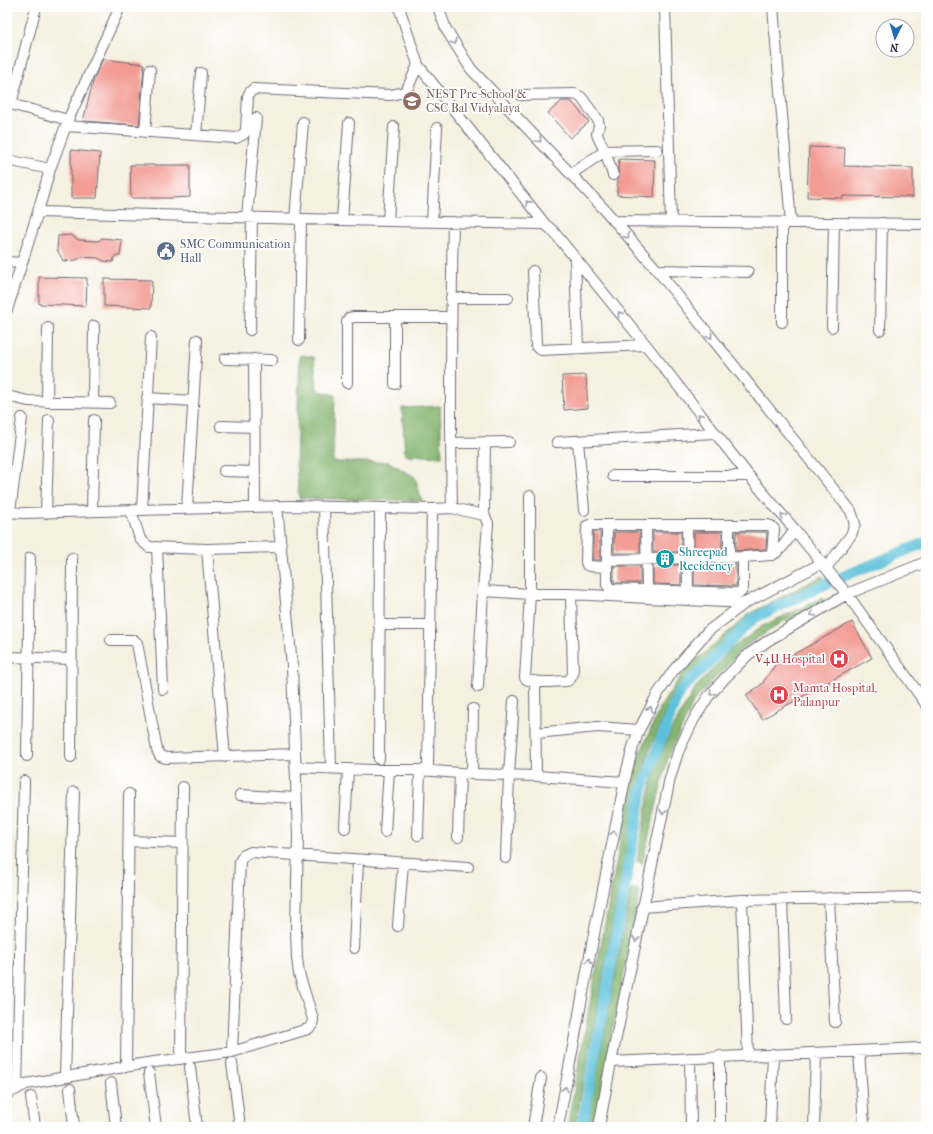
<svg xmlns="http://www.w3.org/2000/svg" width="933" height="1134" viewBox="0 0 933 1134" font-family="'IM FELL French Canon',serif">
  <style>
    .forest { fill: #83b36d; stroke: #526a54 }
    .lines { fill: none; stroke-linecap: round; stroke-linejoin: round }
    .canal { stroke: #5cc1da; stroke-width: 11 }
    .building { fill: #f29c94 }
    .minor-casing { stroke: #6c6a75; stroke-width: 12 }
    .minor { stroke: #fff; stroke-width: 10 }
    .oneway { stroke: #9c9ca7 }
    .labels { text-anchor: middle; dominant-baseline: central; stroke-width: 3.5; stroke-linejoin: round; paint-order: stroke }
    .education-label { font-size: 12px; fill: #785e54; stroke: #fff; text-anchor: start }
    .service-label { font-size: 12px; fill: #4e5e75; stroke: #fff; text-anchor: start }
    .culture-label { font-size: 12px; fill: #0d838f; stroke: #fff; text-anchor: start }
    .health-label { font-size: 12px; fill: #be3a42; stroke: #fff; text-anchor: end }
  </style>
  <rect width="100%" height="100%" fill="#fff"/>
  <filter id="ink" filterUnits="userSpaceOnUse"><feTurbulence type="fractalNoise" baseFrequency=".025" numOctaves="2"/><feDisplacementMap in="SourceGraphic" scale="8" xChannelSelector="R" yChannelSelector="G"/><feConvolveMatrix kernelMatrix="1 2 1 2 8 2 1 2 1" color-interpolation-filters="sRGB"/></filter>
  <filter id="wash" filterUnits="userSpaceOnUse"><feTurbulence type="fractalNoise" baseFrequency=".012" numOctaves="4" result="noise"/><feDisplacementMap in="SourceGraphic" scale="16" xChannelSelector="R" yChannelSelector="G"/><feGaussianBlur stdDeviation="0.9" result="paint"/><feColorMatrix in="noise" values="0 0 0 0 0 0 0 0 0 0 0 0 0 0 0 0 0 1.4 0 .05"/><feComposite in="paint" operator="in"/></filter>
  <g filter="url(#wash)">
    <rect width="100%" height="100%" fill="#f4f1e0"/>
    <!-- forest -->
    <path class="forest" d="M300 355 314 357 317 390 335 395 333 462H389L415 477 422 501 299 498 296 463Z
      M440 406 442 457 405 455 402 408Z
      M822 576 826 580 750 617 680 686 667 709 649 752 638 789 575 1127H567L627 805 639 756 661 706 684 671 749 614Z
      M823 598 825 603 784 621 744 647 694 701 668 758 642 864 637 861 648 799 656 765 672 729 695 688 730 650 762 626Z
      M631 889 640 890 594 1127H587Z"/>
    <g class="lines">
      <!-- canal -->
      <path class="canal" d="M582 1127 642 790 679 692 754 618 830 582 926 542"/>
    </g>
    <g id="blocks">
      <!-- building -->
      <path class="building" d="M103 59 144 64 139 125 83 121 94 78Z
        M562 101H571L589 122 570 138 548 113Z
        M809 147 845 148 844 166 913 168V197L843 196V198L807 197Z
        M71 150 100 153 97 198H71Z
        M619 159 655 160 654 197 617 195 618 179 619 176 618 170Z
        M130 165H190V197L171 198H131Z
        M71 235 79 240 98 241 102 238 122 240 120 256H115L113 262 104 261 98 258 81 257 76 260 63 261 57 249 58 236Z
        M39 277 87 278 86 306 39 304Z
        M104 279 152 280 151 308 104 306Z
        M586 375 588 408 564 410 562 376Z
        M593 532H600V560H593Z
        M614 532H640V553H614Z
        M653 532H681V552H653Z
        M694 532H722V551L694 552Z
        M736 532H767L766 549 736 551Z
        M736 564V586L694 585V565Z
        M653 565H681V585L653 584Z
        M614 566H640V583H614Z
        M852 622 872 658 762 719 746 695 761 685 776 664Z"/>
    </g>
  </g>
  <g filter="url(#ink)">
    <use href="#blocks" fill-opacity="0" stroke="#6c6a75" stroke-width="1"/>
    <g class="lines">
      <defs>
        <path id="minor" d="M399 7 418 65 545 224 553 231 646 345 749 476 795 530 847 594 926 704
          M438 7 446 29 471 69 605 210 657 270 851 511 855 524 851 535 826 568
          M665 7 671 222
          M773 7 791 223
          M520 95 575 94 581 97 598 120 599 125 597 134 598 137 605 151 613 175
          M7 103 68 120
          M11 104 36 7
          M66 126 236 138 244 134 246 130 248 96 250 92 253 89 391 95 404 92 408 87 418 65
          M145 132 150 70
          M196 135 201 73
          M7 160 50 169
          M571 174 605 151 657 150
          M38 212 342 220 545 224
          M247 217 256 118
          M295 219 303 122
          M342 220 349 123
          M388 221 394 127
          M614 221 926 224
          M432 222 437 128
          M782 223V322
          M575 258 578 348
          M7 262 22 263
          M657 270 748 272
          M533 271 536 345C537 349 539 349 542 350L646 345
          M451 298H508
          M7 310 38 212 50 169 68 120 120 7
          M395 317V384
          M832 327 834 223
          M250 330 252 217
          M880 330 882 223
          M299 340 301 219
          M225 359 272 360
          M254 359 255 507
          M347 383V322L349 318 354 317H451
          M7 396 28 401 110 403
          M147 398 193 401
          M47 402 48 328
          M93 402 94 326
          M221 426 254 427
          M578 441 584 510
          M557 442 714 433
          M451 443 509 442
          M224 471 255 472
          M613 476H749
          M530 496V594L525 678C533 685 556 681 567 681L570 679 573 674 571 594
          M324 507 331 768
          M187 508 197 340
          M452 508 484 515 488 523 483 591 478 687
          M131 510 140 539 149 547 207 549 281 547
          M142 510 151 337
          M92 511 94 420
          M7 512 24 513 290 506 432 509 452 508C450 413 451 318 453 222
          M10 512 22 418
          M46 513 49 420
          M484 515 485 442
          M607 525V585L611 589 738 593 741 592 743 588V557
          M646 525 647 590
          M687 525 688 591
          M729 525V557
          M157 547 163 689
          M207 549 225 757
          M607 560 743 557 772 555C782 551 788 538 795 530
          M607 567 589 566 587 565 586 562 587 526 590 525H768L771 526 774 529 772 555
          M483 591 530 594H571L745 603
          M379 625H430
          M111 640H133L137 643 157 750 160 756 166 758 295 754
          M7 657 71 659
          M535 681 536 776
          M536 733 598 727 639 730
          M27 756 30 558
          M71 757 72 558
          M379 759 380 508
          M428 766 432 509
          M295 767 372 770H420L472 774 536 776 624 782
          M472 774 473 709
          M240 795 296 798
          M345 828 348 769
          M385 832 389 770
          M418 835 420 770
          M458 837 460 773
          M129 841 183 843
          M506 858 509 775 514 701
          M829 898 835 1022
          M782 899 786 1019
          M742 900 748 1055
          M642 907 742 900 926 897
          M398 926 403 863
          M354 948 358 860
          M859 1051 864 1125
          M232 1052 240 861 244 855 251 852 468 867
          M720 1056V1127
          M690 1058 691 1127
          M181 1059 183 787
          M611 1062 921 1048
          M232 1063 240 1127
          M126 1067 129 794
          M190 1067 197 1127
          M149 1073 156 1127
          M65 1077 74 792
          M111 1083 116 1127
          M17 1089 24 781
          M70 1089 74 1127
          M7 1094 26 1084 147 1063 232 1052 308 1029 312 1025 313 1019 299 974 297 958 296 930 298 836 292 666 277 506
          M31 1097 35 1127
          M533 1127 541 1078
          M558 1127 593 939 627 770 633 747 639 730 657 695 673 671 707 632 745 603 822 563
          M599 1127 611 1062 670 778 678 752 694 719 708 697 725 678 749 654 769 640 847 594 926 562
          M770 1127 773 1054
          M814 1127 816 1053"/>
      </defs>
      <!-- minor casing -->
      <use href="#minor" class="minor-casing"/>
      <!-- minor -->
      <use href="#minor" class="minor"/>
    </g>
    <!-- one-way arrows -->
    <defs><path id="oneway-chevron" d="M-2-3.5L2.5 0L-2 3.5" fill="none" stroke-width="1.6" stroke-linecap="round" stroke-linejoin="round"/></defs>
    <g class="oneway">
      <use href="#oneway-chevron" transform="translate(454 42) rotate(57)"/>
      <use href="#oneway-chevron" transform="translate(539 140) rotate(46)"/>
      <use href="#oneway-chevron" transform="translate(528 203) rotate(-129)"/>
      <use href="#oneway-chevron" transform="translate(627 236) rotate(49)"/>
      <use href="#oneway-chevron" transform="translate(620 314) rotate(-129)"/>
      <use href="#oneway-chevron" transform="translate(710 336) rotate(51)"/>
      <use href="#oneway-chevron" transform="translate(700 416) rotate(-128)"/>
      <use href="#oneway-chevron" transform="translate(783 516) rotate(-130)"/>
      <use href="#oneway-chevron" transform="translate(813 614) rotate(149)"/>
      <use href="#oneway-chevron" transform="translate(712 693) rotate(129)"/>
      <use href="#oneway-chevron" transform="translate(650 709) rotate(-64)"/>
      <use href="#oneway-chevron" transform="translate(663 812) rotate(102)"/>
      <use href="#oneway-chevron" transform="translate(614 833) rotate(-79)"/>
      <use href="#oneway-chevron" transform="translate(636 939) rotate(102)"/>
      <use href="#oneway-chevron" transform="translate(589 961) rotate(-79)"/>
      <use href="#oneway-chevron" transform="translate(565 1089) rotate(-79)"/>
    </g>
  </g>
  <!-- icons -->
  <defs>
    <symbol id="school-disc" viewBox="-11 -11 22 22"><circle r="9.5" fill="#8d6e63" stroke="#fff"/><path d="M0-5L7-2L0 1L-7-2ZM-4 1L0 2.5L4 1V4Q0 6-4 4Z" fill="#fff"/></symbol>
    <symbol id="civic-disc" viewBox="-11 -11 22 22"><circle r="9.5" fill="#5c6f8a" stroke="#fff"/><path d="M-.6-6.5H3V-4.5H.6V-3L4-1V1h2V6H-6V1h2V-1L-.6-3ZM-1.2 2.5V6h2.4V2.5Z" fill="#fff"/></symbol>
    <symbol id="building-disc" viewBox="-11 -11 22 22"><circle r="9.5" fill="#0f9aa8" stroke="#fff"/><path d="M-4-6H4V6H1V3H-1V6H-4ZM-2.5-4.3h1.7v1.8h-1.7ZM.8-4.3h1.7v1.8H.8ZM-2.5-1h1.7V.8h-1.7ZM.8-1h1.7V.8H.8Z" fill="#fff"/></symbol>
    <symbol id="hospital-disc" viewBox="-11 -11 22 22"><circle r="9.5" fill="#e0444e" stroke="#fff"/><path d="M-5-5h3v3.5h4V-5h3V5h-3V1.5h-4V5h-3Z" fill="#fff"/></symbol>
  </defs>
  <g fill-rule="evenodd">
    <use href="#school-disc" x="401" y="90" width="22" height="22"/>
    <use href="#civic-disc" x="155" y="240" width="22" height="22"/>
    <use href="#building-disc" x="654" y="548" width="22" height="22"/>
    <use href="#hospital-disc" x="828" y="648" width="22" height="22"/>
    <use href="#hospital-disc" x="768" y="684" width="22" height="22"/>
  </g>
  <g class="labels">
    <!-- education labels -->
    <g class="education-label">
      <text x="426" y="94">NEST Pre-School &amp;<tspan x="426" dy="14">CSC Bal Vidyalaya</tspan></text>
    </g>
    <!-- service labels -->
    <g class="service-label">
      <text x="180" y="244">SMC Communication<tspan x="180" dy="14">Hall</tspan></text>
    </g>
    <!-- culture labels -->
    <g class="culture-label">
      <text x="679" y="552">Shreepad<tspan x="679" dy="14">Recidency</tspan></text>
    </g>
    <!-- health labels -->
    <g class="health-label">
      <text x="825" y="659">V4U Hospital</text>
      <text x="793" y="688" text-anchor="start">Mamta Hospital,<tspan x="793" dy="14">Palanpur</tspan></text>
    </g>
  </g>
  <!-- margin -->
  <rect width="933" height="1134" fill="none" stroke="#fff" stroke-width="24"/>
  <!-- north arrow -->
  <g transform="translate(895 38) rotate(185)"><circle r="19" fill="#ffffff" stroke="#a7a7b1"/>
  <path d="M0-3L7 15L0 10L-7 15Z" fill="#1f6fb2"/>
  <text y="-6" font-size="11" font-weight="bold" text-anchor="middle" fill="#22223b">N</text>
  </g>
</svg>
